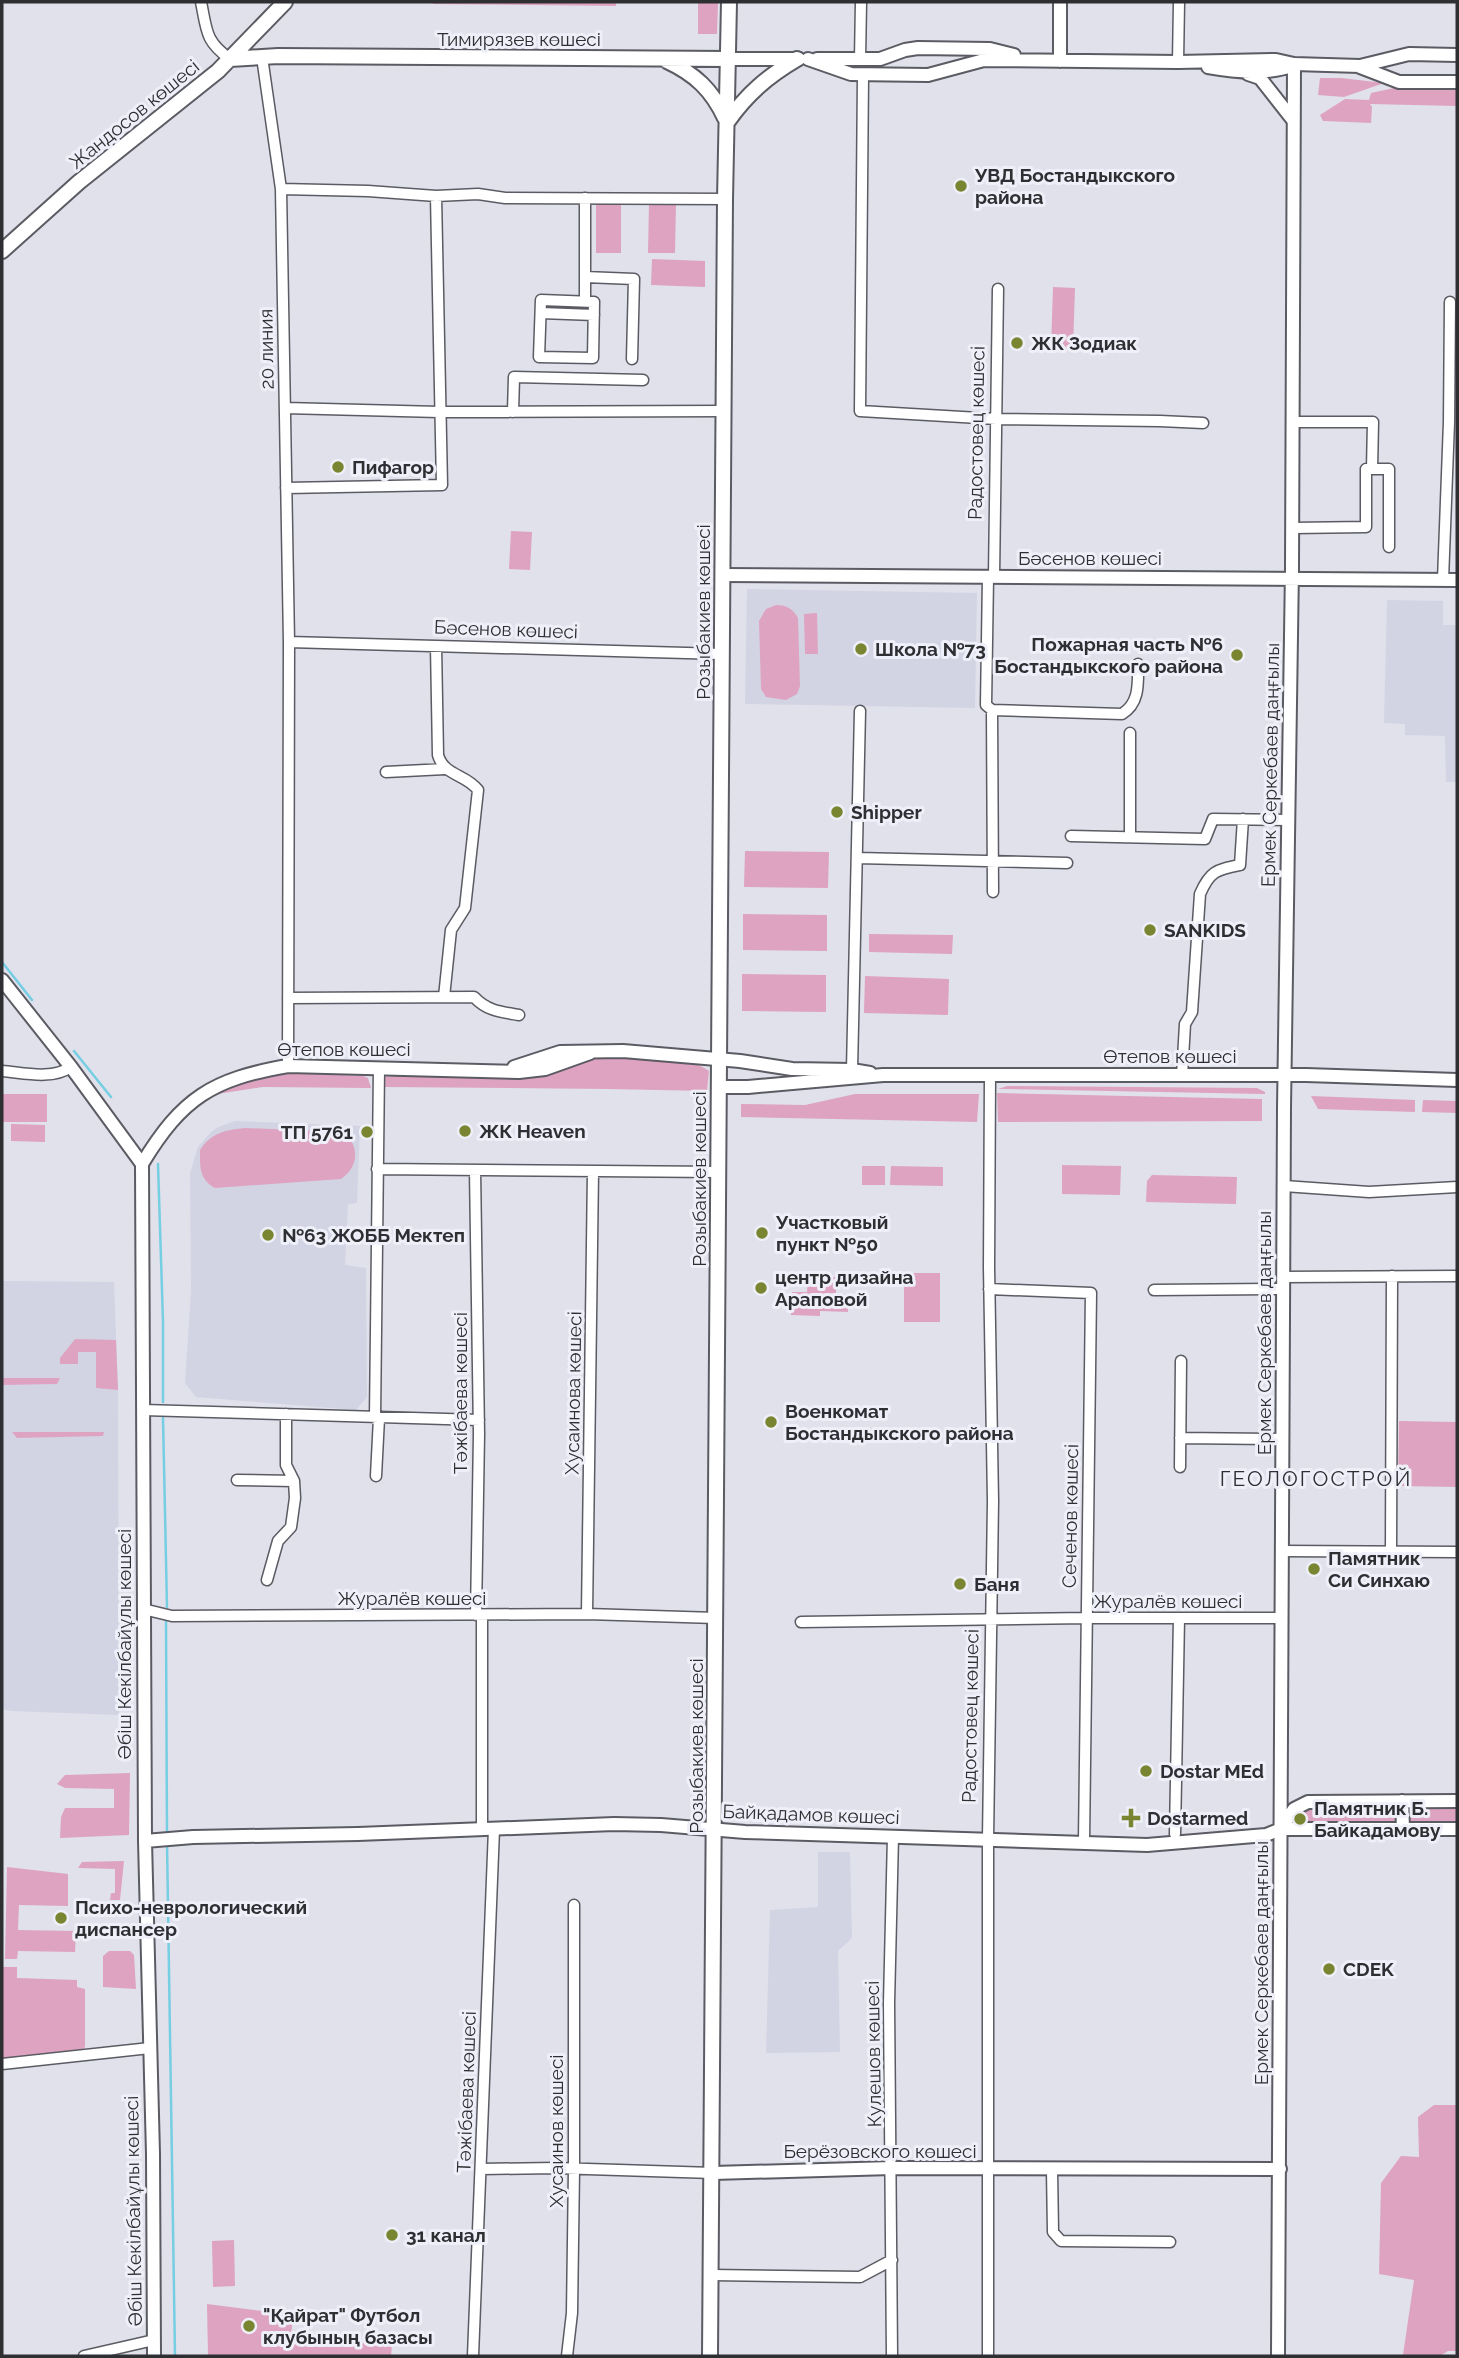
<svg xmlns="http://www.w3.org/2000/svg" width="1459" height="2358" viewBox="0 0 1459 2358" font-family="Raleway,sans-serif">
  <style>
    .built { fill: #d2d4e4 }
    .green { fill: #dea3c1 }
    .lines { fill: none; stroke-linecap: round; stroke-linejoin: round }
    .stream { stroke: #76cee3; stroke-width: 2.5 }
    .minor-casing { stroke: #5b5b63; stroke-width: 13 }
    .tertiary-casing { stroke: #5b5b63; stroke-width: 16 }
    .secondary-casing { stroke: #5b5b63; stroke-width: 18 }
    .minor { stroke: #fff; stroke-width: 10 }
    .tertiary { stroke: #fff; stroke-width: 12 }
    .secondary { stroke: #fff; stroke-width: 14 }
    .poi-dot { fill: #7a8532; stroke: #eeeff8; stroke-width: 2.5 }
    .labels { text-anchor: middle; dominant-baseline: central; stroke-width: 6; stroke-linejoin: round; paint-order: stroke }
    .street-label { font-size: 19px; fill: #2e2f32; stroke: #eeeff8 }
    .poi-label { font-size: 19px; font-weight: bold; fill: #2e2f32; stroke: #eeeff8; text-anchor: start }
    .neighbourhood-label { font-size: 21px; letter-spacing: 2px; fill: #2e2f32; stroke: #eeeff8 }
  </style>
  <rect width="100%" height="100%" fill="#e0e1eb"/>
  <!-- built -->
  <path class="built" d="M747 589 977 593 975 708 745 704Z
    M1387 600 1443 601V625H1457V782H1446L1445 736 1405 735V724L1384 723Z
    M235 1121 360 1126 357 1203 348 1204 345 1265 366 1268 367 1397 356 1410 196 1397 185 1383 191 1291 190 1173 198 1147 210 1133 218 1127Z
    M2 1281 114 1282 118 1390 119 1715 10 1711 2 1709Z
    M818 1852H850L852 1938 838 1951 840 2052 766 2053 770 1910 818 1907Z"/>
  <!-- green -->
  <path class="green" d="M433 2H616V6L433 4Z
    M698 2H718L717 34H698Z
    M1320 78H1341L1384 83 1344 97 1318 95Z
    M1408 85H1457V106L1370 104 1372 107 1371 123 1323 121 1320 115 1345 99 1369 100 1371 93Z
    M649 202 676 203 675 253H648Z
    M596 204H621V253H596Z
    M652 259 705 261V287L651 285Z
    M1053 287 1075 288 1073 349 1051 348Z
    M511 531 532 532 530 570 509 569Z
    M776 605C787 605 793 609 798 618L800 686 797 694 786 700 766 697 761 689 759 621 766 609Z
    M817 613 818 654H805L804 614Z
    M745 851 829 852 828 888 744 887Z
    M743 914 827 915V951L743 950Z
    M869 934 953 935 952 954 869 952Z
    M742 974 826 975V1012L742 1011Z
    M865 976 949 979 948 1015 864 1013Z
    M598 1057C628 1057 685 1053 709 1071L707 1091C599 1088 491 1088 384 1087L381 1083 384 1077 394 1076 540 1075 577 1066Z
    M282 1072 363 1076 368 1078 371 1088 263 1087 217 1094 231 1086Z
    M1007 1086 1257 1088 1265 1092V1094L998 1089Z
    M997 1093 1262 1099V1121L998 1122Z
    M2 1094H47V1122H2Z
    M855 1094H979L977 1122 741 1117V1104L805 1105Z
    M1311 1096 1415 1100V1112L1318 1109Z
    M1423 1100 1457 1101V1113L1422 1112Z
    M11 1124 45 1125V1142L11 1141Z
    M245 1128 343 1132C360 1145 359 1167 341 1179L215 1188C199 1179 200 1167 200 1150 211 1133 225 1130 245 1128Z
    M1062 1165 1121 1166 1120 1195 1062 1194Z
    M862 1166H885V1185H862Z
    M891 1166 943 1167V1186L890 1185Z
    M1152 1175 1237 1177 1236 1204 1146 1202 1147 1181Z
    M904 1273H940V1322H904Z
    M808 1276 836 1277V1293L820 1294H848V1312L820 1311V1316L791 1315 792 1292H807Z
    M75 1339 116 1340 118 1390 96 1388V1352H78V1364H60V1358Z
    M2 1378H60L57 1384 2 1385Z
    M1399 1421 1457 1422V1487L1398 1486Z
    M12 1432H104L103 1436 17 1438Z
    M130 1773 129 1835 60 1838 61 1817 65 1808H114V1789L65 1788 57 1784 65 1775Z
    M1302 1807H1457V1826H1286Z
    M124 1861 120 1900H110L111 1893H115V1869L78 1868 82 1862Z
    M7 1867 68 1874V1906L19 1905 18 1930 76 1931 75 1952 18 1951 17 1959H5Z
    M109 1951H130L134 1955 136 1989 103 1987V1956Z
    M2 1967H17V1978L77 1980V1987L85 1989V2047L80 2053 2 2061Z
    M1434 2105H1457V2351H1448L1440 2356 1403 2355 1414 2280 1379 2274 1381 2183 1401 2156 1419 2157 1418 2117Z
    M234 2240 235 2286 213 2287 212 2241Z
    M207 2304 293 2315 291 2336 392 2345 391 2356H208Z"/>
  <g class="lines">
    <!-- stream -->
    <path class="stream" d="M2 962 32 1000
      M74 1051 111 1097
      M158 1164 163 1322V1402
      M163 1418 167 1607
      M166 1622 167 1835
      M167 1842 175 2356"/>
    <defs>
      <path id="minor" d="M201 2C207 31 205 41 230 59
        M262 57 281 189 289 642 288 1066
        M860 59 861 2
        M1178 62 1179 2
        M863 75 860 411 996 419 1160 421 1203 423
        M281 189 368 191 436 196 478 194 505 198 725 199
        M585 198V302
        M585 277 634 279 632 359
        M541 300 594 302 593 358 539 357Z
        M541 313 594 315
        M285 408 439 412 724 411
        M513 412 514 377 643 380
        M1293 422H1373L1372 469
        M286 488 442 485 436 196
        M1293 528 1366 527V469H1389V547
        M988 577 986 705 992 710 993 892
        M994 577 998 289
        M1443 580 1449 422 1450 302
        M289 642 722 654
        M436 646 438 755C444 776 466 774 478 790L465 908 451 930 444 997
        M992 710 1122 714C1140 703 1138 683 1138 664
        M386 772 445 769
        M1071 836 1205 839 1213 819 1289 820
        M1130 837V733
        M857 858 1067 863
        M288 998 474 997C487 1011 501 1012 519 1015
        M852 1070 860 711
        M2 1071C25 1073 51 1080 71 1067
        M1182 1076 1185 1024 1192 1012 1200 894C1210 871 1216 870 1240 865L1243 819
        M377 1169 718 1172
        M475 1170 479 1434 476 1615
        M1284 1186 1369 1192 1457 1187
        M1284 1277 1457 1276
        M989 1289 1091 1293 1084 1841
        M1154 1290 1284 1289
        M143 1410 479 1420
        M375 1418 379 1068
        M1180 1438 1283 1439
        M1180 1467 1181 1361
        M376 1476 379 1418
        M237 1480 294 1481
        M1282 1551 1457 1552
        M1391 1551 1392 1276
        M267 1580 278 1541 291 1527 295 1498 294 1481 286 1465V1414
        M143 1609 172 1616 587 1614 716 1618
        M587 1614 593 1171
        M482 1615V1830
        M801 1622 1086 1618H1282
        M1175 1834 1179 1618
        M2 2064 150 2048
        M481 2169 556 2168 713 2173
        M1052 2170 1053 2232 1061 2241 1170 2242
        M711 2275 860 2277 892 2260
        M84 2356 154 2340
        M473 2356 494 1829
        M567 2356 572 2313 574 2169V1905
        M892 2356 889 2003 893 1836
        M988 2356V1839L993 1501 989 1267 990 1076"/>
      <path id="tertiary" d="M1060 2V61
        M728 59H799
        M808 59 851 74 928 75 984 60 1178 62 1276 60 1294 64 1360 66 1409 54 1457 55
        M817 59H880L905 50 918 48 990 49 1014 55
        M1208 67C1237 72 1267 75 1294 65
        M1360 67 1399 82H1457
        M1248 74 1260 78 1293 120
        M723 575 1457 580
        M2 980 71 1067 142 1164 145 1841 153 2154 154 2356
        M514 1067 560 1052 623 1051 740 1061 792 1069 852 1070 870 1073
        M719 1087H748L883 1075H1306L1457 1080
        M142 1164C182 1098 212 1079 288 1066L519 1072 545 1069 590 1053
        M1402 1801 1403 1828
        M1281 1829 1294 1809 1308 1802 1457 1801
        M145 1841 193 1837 358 1834 614 1824 661 1825 745 1832 1147 1845 1266 1835 1281 1829H1457
        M713 2173 892 2168 1280 2169
        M1278 2356 1284 1108 1292 568 1294 64"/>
      <path id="secondary" d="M230 59 278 56 728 59
        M667 61C695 74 712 90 725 118
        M728 121C747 94 768 76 797 59
        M2 251 79 182 218 71 285 2
        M710 2356 725 199 729 2"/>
    </defs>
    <!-- minor casing -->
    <use href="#minor" class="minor-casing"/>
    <!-- tertiary casing -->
    <use href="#tertiary" class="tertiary-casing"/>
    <!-- secondary casing -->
    <use href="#secondary" class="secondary-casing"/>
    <!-- minor -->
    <use href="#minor" class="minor"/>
    <!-- tertiary -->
    <use href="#tertiary" class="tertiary"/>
    <!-- secondary -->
    <use href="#secondary" class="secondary"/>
  </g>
  <!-- markers -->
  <g class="poi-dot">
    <circle cx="961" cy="186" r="7"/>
    <circle cx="1017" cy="343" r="7"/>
    <circle cx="338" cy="467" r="7"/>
    <circle cx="861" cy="649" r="7"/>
    <circle cx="1237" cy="655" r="7"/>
    <circle cx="837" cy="812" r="7"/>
    <circle cx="1150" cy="930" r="7"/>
    <circle cx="465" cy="1131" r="7"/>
    <circle cx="367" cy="1132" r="7"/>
    <circle cx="762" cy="1233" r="7"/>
    <circle cx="268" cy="1235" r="7"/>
    <circle cx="761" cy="1288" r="7"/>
    <circle cx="771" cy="1422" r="7"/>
    <circle cx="1314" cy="1569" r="7"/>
    <circle cx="960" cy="1584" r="7"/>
    <circle cx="1146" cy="1771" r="7"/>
    <path d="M1127.5 1807.5h7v7h7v7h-7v7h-7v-7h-7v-7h7z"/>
    <circle cx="1300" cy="1819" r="7"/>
    <circle cx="61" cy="1918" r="7"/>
    <circle cx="1329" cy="1969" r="7"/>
    <circle cx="392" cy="2235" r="7"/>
    <circle cx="249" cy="2326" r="7"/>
  </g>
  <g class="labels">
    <!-- street labels -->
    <g class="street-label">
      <text x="519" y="39">Тимирязев көшесі</text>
      <text transform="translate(134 114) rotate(-39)">Жандосов көшесі</text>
      <text transform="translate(266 349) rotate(-91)">20 линия</text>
      <text transform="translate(976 433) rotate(-89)">Радостовец көшесі</text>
      <text x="1090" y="558">Бәсенов көшесі</text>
      <text transform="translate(703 612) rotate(-90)">Розыбакиев көшесі</text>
      <text transform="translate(506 629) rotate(2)">Бәсенов көшесі</text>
      <text transform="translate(1270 765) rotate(-89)">Ермек Серкебаев даңғылы</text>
      <text x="344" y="1049">Өтепов көшесі</text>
      <text x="1170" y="1056">Өтепов көшесі</text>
      <text transform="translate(699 1179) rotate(-90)">Розыбакиев көшесі</text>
      <text transform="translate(1264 1333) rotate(-90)">Ермек Серкебаев даңғылы</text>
      <text transform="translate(460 1393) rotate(-90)">Тәжібаева көшесі</text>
      <text transform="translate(573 1393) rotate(-89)">Хусаинова көшесі</text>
      <text transform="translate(1070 1516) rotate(-89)">Сеченов көшесі</text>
      <text x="412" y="1598">Журалёв көшесі</text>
      <text x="1168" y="1601">Журалёв көшесі</text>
      <text transform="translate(124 1644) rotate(-90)">Әбіш Кекілбайұлы көшесі</text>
      <text transform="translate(970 1716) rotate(-89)">Радостовец көшесі</text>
      <text transform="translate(696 1746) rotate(-90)">Розыбакиев көшесі</text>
      <text transform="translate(811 1814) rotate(2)">Байқадамов көшесі</text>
      <text transform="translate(1261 1963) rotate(-90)">Ермек Серкебаев даңғылы</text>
      <text transform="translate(873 2054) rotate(-91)">Кулешов көшесі</text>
      <text transform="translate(466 2092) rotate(-88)">Тәжібаева көшесі</text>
      <text transform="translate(556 2131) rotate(-90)">Хусаинов көшесі</text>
      <text x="880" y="2151">Берёзовского көшесі</text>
      <text transform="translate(133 2211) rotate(-91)">Әбіш Кекілбайұлы көшесі</text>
    </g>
    <!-- poi labels -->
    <g class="poi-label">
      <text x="975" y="175">УВД Бостандыкского<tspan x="975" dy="22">района</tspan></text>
      <text x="1031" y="343">ЖК Зодиак</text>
      <text x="352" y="467">Пифагор</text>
      <text x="1223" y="644" text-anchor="end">Пожарная часть №6<tspan x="1223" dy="22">Бостандыкского района</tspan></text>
      <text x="875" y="649">Школа №73</text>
      <text x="851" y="812">Shipper</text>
      <text x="1164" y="930">SANKIDS</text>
      <text x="479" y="1131">ЖК Heaven</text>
      <text x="353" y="1132" text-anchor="end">ТП 5761</text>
      <text x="776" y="1222">Участковый<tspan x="776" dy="22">пункт №50</tspan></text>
      <text x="282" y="1235">№63 ЖОББ Мектеп</text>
      <text x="775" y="1277">центр дизайна<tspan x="775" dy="22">Араповой</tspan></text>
      <text x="785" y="1411">Военкомат<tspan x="785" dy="22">Бостандыкского района</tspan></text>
      <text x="1328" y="1558">Памятник<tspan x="1328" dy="22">Си Синхаю</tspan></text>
      <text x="974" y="1584">Баня</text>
      <text x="1160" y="1771">Dostar MEd</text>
      <text x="1314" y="1808">Памятник Б.<tspan x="1314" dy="22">Байкадамову</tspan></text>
      <text x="1147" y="1818">Dostarmed</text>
      <text x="75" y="1907">Психо-неврологический<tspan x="75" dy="22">диспансер</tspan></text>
      <text x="1343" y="1969">CDEK</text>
      <text x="406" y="2235">31 канал</text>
      <text x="263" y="2315">"Қайрат" Футбол<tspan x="263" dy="22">клубының базасы</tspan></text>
    </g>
    <!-- neighbourhood labels -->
    <g class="neighbourhood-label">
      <text x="1316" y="1478">ГЕОЛОГОСТРОЙ</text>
    </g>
  </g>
  <!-- border -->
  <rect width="1459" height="2358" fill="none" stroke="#2e2f32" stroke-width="7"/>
</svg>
